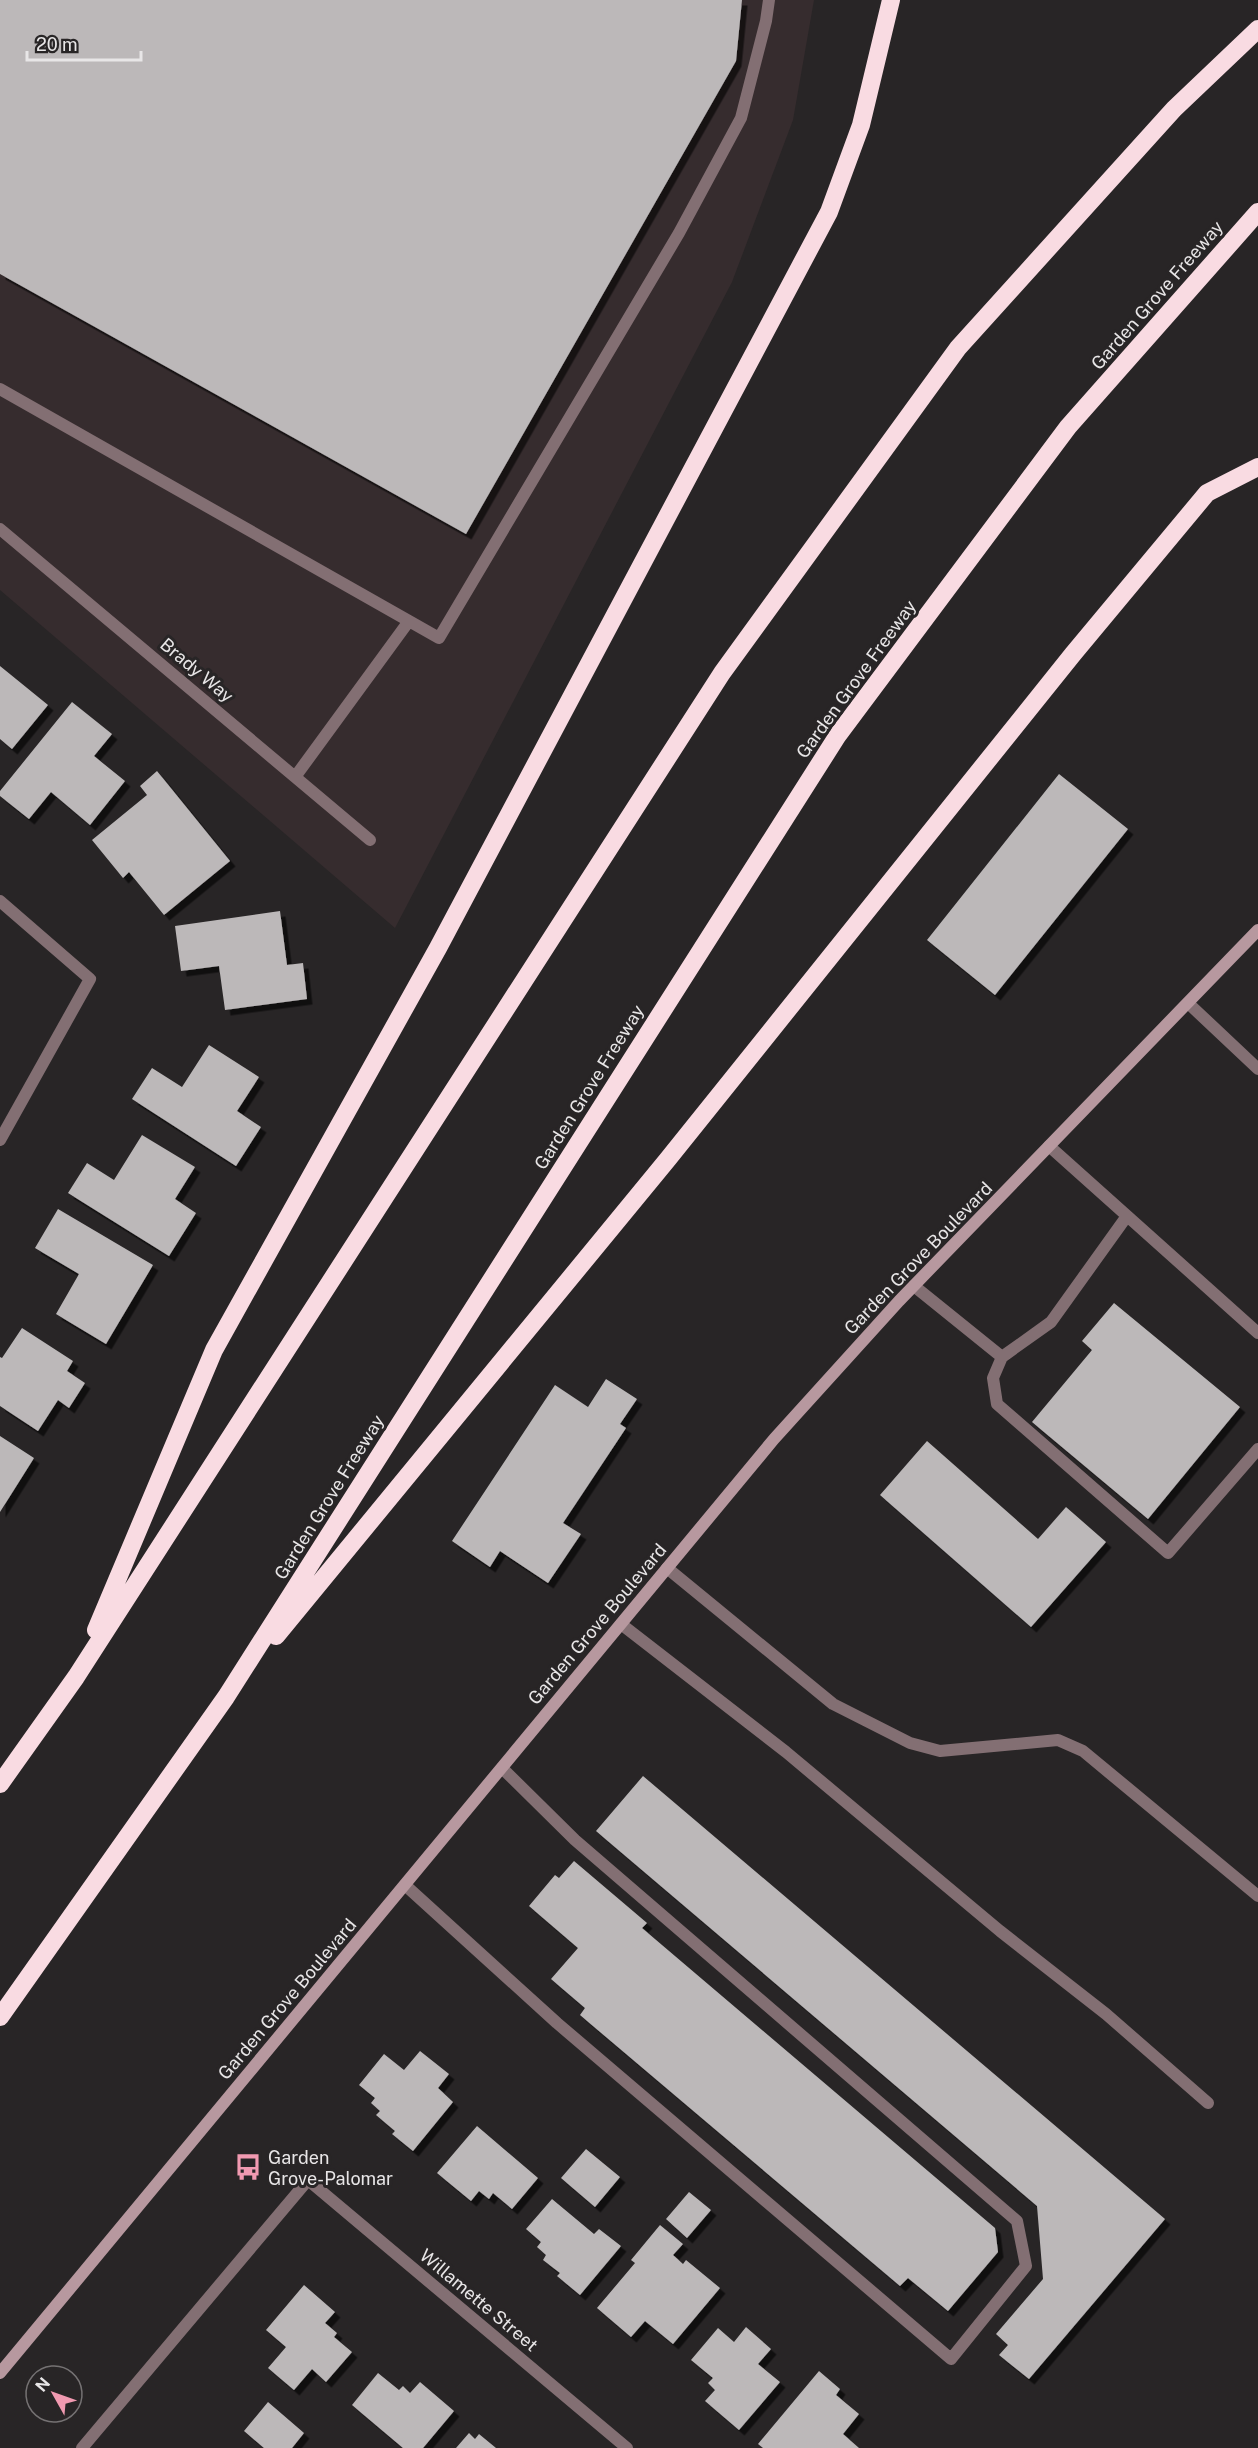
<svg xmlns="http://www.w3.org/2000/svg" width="1258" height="2448" viewBox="0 0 1258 2448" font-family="'Public Sans',sans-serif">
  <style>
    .built { fill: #362c2e }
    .building { fill: #bcb8b9; filter: url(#shadow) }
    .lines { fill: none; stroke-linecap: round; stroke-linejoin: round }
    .lane { stroke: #836f73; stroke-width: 12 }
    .street { stroke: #836f73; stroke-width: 12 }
    .secondary { stroke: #b7989f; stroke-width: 12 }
    .highway { stroke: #f9dbe2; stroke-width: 18 }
    .labels { text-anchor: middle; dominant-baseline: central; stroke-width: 6; stroke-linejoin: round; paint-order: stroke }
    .street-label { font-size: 18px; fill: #e8e6e7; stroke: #282526 }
    .poi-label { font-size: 18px; fill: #e8e6e7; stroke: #282526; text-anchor: start }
  </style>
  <defs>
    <filter id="shadow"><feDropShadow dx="5.5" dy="5.5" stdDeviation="0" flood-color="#0009"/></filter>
  </defs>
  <rect width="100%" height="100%" fill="#282526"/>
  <!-- built -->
  <path class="built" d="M0 0H814L793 120 732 282 395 928 0 590Z"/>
  <!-- building -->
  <path class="building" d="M0 0H742L736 61 466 534 0 274Z
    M0 666 48 705 12 749 0 739Z
    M72 702 112 734 94 756 125 781 90 825 51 792 29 819 0 796V791Z
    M157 771 230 861 164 915 129 872 123 878 92 840 147 795 140 786Z
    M1059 774 1128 829 995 995 927 940Z
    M280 911 287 965 303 963 307 999 225 1010 219 966 181 971 175 926Z
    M209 1045 259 1077 237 1111 261 1127 236 1166 132 1099 152 1068 182 1087Z
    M142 1135 195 1167 175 1199 196 1213 169 1256 68 1193 87 1163 114 1180Z
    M58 1209 153 1265 106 1344 56 1314 79 1274 35 1248Z
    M1114 1303 1240 1407 1148 1519 1032 1422 1092 1350 1082 1341Z
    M22 1328 73 1361 67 1371 85 1383 69 1408 58 1400 38 1431 0 1406V1357L2 1358Z
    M606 1379 637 1399 620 1424 626 1428 563 1523 581 1534 548 1583 500 1551 490 1567 452 1541 555 1385 588 1407Z
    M0 1436 34 1458 0 1512Z
    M927 1441 1038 1539 1066 1507 1106 1542 1031 1627 880 1495Z
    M643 1776 1165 2219 1029 2379 999 2355 1008 2345 996 2334 1043 2279 1037 2206 596 1831Z
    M574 1861 647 1923 642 1928 995 2228 998 2252 948 2311 908 2278 900 2286 580 2015 585 2008 551 1979 578 1948 529 1906 555 1875 559 1878Z
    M420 2051 449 2074 438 2088 453 2102 413 2151 392 2134 395 2131 376 2115 380 2111 371 2103 375 2098 359 2085 384 2054 404 2070Z
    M477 2126 538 2178 512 2209 493 2193 489 2199 479 2191 471 2201 437 2173Z
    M586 2149 620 2177 595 2207 561 2178Z
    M689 2192 711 2210 687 2238 666 2219Z
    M552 2199 594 2234 599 2229 621 2246 580 2295 557 2276 560 2273 543 2260 546 2255 537 2247 541 2242 526 2229Z
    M660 2225 683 2244 673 2255 683 2264 686 2260 720 2288 673 2344 645 2321 631 2337 597 2308 635 2263 631 2260Z
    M304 2285 335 2312 325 2323 337 2333 334 2337 352 2352 326 2382 312 2369 294 2390 268 2368 286 2347 266 2330Z
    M746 2327 771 2349 758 2364 780 2382 739 2430 705 2401 715 2390 708 2383 713 2378 691 2360 718 2328 734 2342Z
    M819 2371 840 2389 836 2395 859 2414 843 2434 859 2448H763L758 2444Z
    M378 2373 399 2390 403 2386 410 2393 420 2382 454 2411 423 2448H403L352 2405Z
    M268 2402 304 2433 292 2448H264L244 2431Z
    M469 2433 475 2439 479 2434 496 2448H456Z"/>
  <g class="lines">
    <!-- lane -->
    <path class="lane" d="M0 389 439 638 679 233 741 118 766 21 769 0
      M0 529 370 840
      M295 777 409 621
      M1188 1003 1258 1069
      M1049 1146 1258 1333
      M1127 1216 1051 1322 1002 1357 993 1378 997 1404 1168 1553 1258 1449
      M914 1286 1002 1357
      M667 1568 833 1704 910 1743 940 1751 1058 1740 1083 1751 1258 1896
      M621 1624 786 1752 1000 1931 1106 2014 1208 2103
      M405 1885 557 2023 951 2359 1026 2266 1017 2221 575 1840 502 1768"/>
    <!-- street -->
    <path class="street" d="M0 901 90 979 0 1140
      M82 2448 308 2180 627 2448"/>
    <!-- secondary -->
    <path class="secondary" d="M0 2373 774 1439 899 1301 1258 930"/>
    <!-- highway -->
    <path class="highway" d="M96 1630 214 1350 438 948 829 212 861 125 891 0
      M276 1636 668 1159 1073 654 1207 493 1258 467
      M0 1784 76 1677 722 673 958 348 1174 109 1258 29
      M0 2017 226 1697 838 735 1068 427 1258 212"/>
  </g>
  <!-- icons -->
  <defs>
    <symbol id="bus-bare" viewBox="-9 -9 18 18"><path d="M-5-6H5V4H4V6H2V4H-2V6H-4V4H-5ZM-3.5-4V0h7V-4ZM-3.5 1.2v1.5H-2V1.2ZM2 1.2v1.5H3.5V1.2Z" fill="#f19ab1" stroke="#282526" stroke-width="2.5" paint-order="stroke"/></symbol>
  </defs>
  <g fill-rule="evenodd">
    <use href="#bus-bare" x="229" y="2148" width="38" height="38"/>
  </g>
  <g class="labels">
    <!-- street labels -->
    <g class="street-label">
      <text transform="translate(1157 295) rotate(-49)">Garden Grove Freeway</text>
      <text transform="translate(197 670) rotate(40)">Brady Way</text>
      <text transform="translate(856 679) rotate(-54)">Garden Grove Freeway</text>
      <text transform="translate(589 1087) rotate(-58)">Garden Grove Freeway</text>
      <text transform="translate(918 1258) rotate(-46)">Garden Grove Boulevard</text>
      <text transform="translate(329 1497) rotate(-58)">Garden Grove Freeway</text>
      <text transform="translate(597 1624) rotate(-50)">Garden Grove Boulevard</text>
      <text transform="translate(287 1999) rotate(-50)">Garden Grove Boulevard</text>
      <text transform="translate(479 2300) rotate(40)">Willamette Street</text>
    </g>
    <!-- poi labels -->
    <g class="poi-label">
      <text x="268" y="2157">Garden<tspan x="268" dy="21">Grove-Palomar</tspan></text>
    </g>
  </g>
  <!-- north arrow -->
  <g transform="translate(54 2394) rotate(310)"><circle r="28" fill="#282526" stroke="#757273" stroke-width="1.5"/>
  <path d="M0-4.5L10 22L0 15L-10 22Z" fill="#f19ab1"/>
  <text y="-9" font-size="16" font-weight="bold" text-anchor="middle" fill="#e8e6e7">N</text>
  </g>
  <!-- scale -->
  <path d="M27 51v9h114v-9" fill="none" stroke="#e8e6e7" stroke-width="3"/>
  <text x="36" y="51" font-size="18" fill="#e8e6e7" stroke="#282526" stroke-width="4.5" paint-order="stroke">20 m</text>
</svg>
